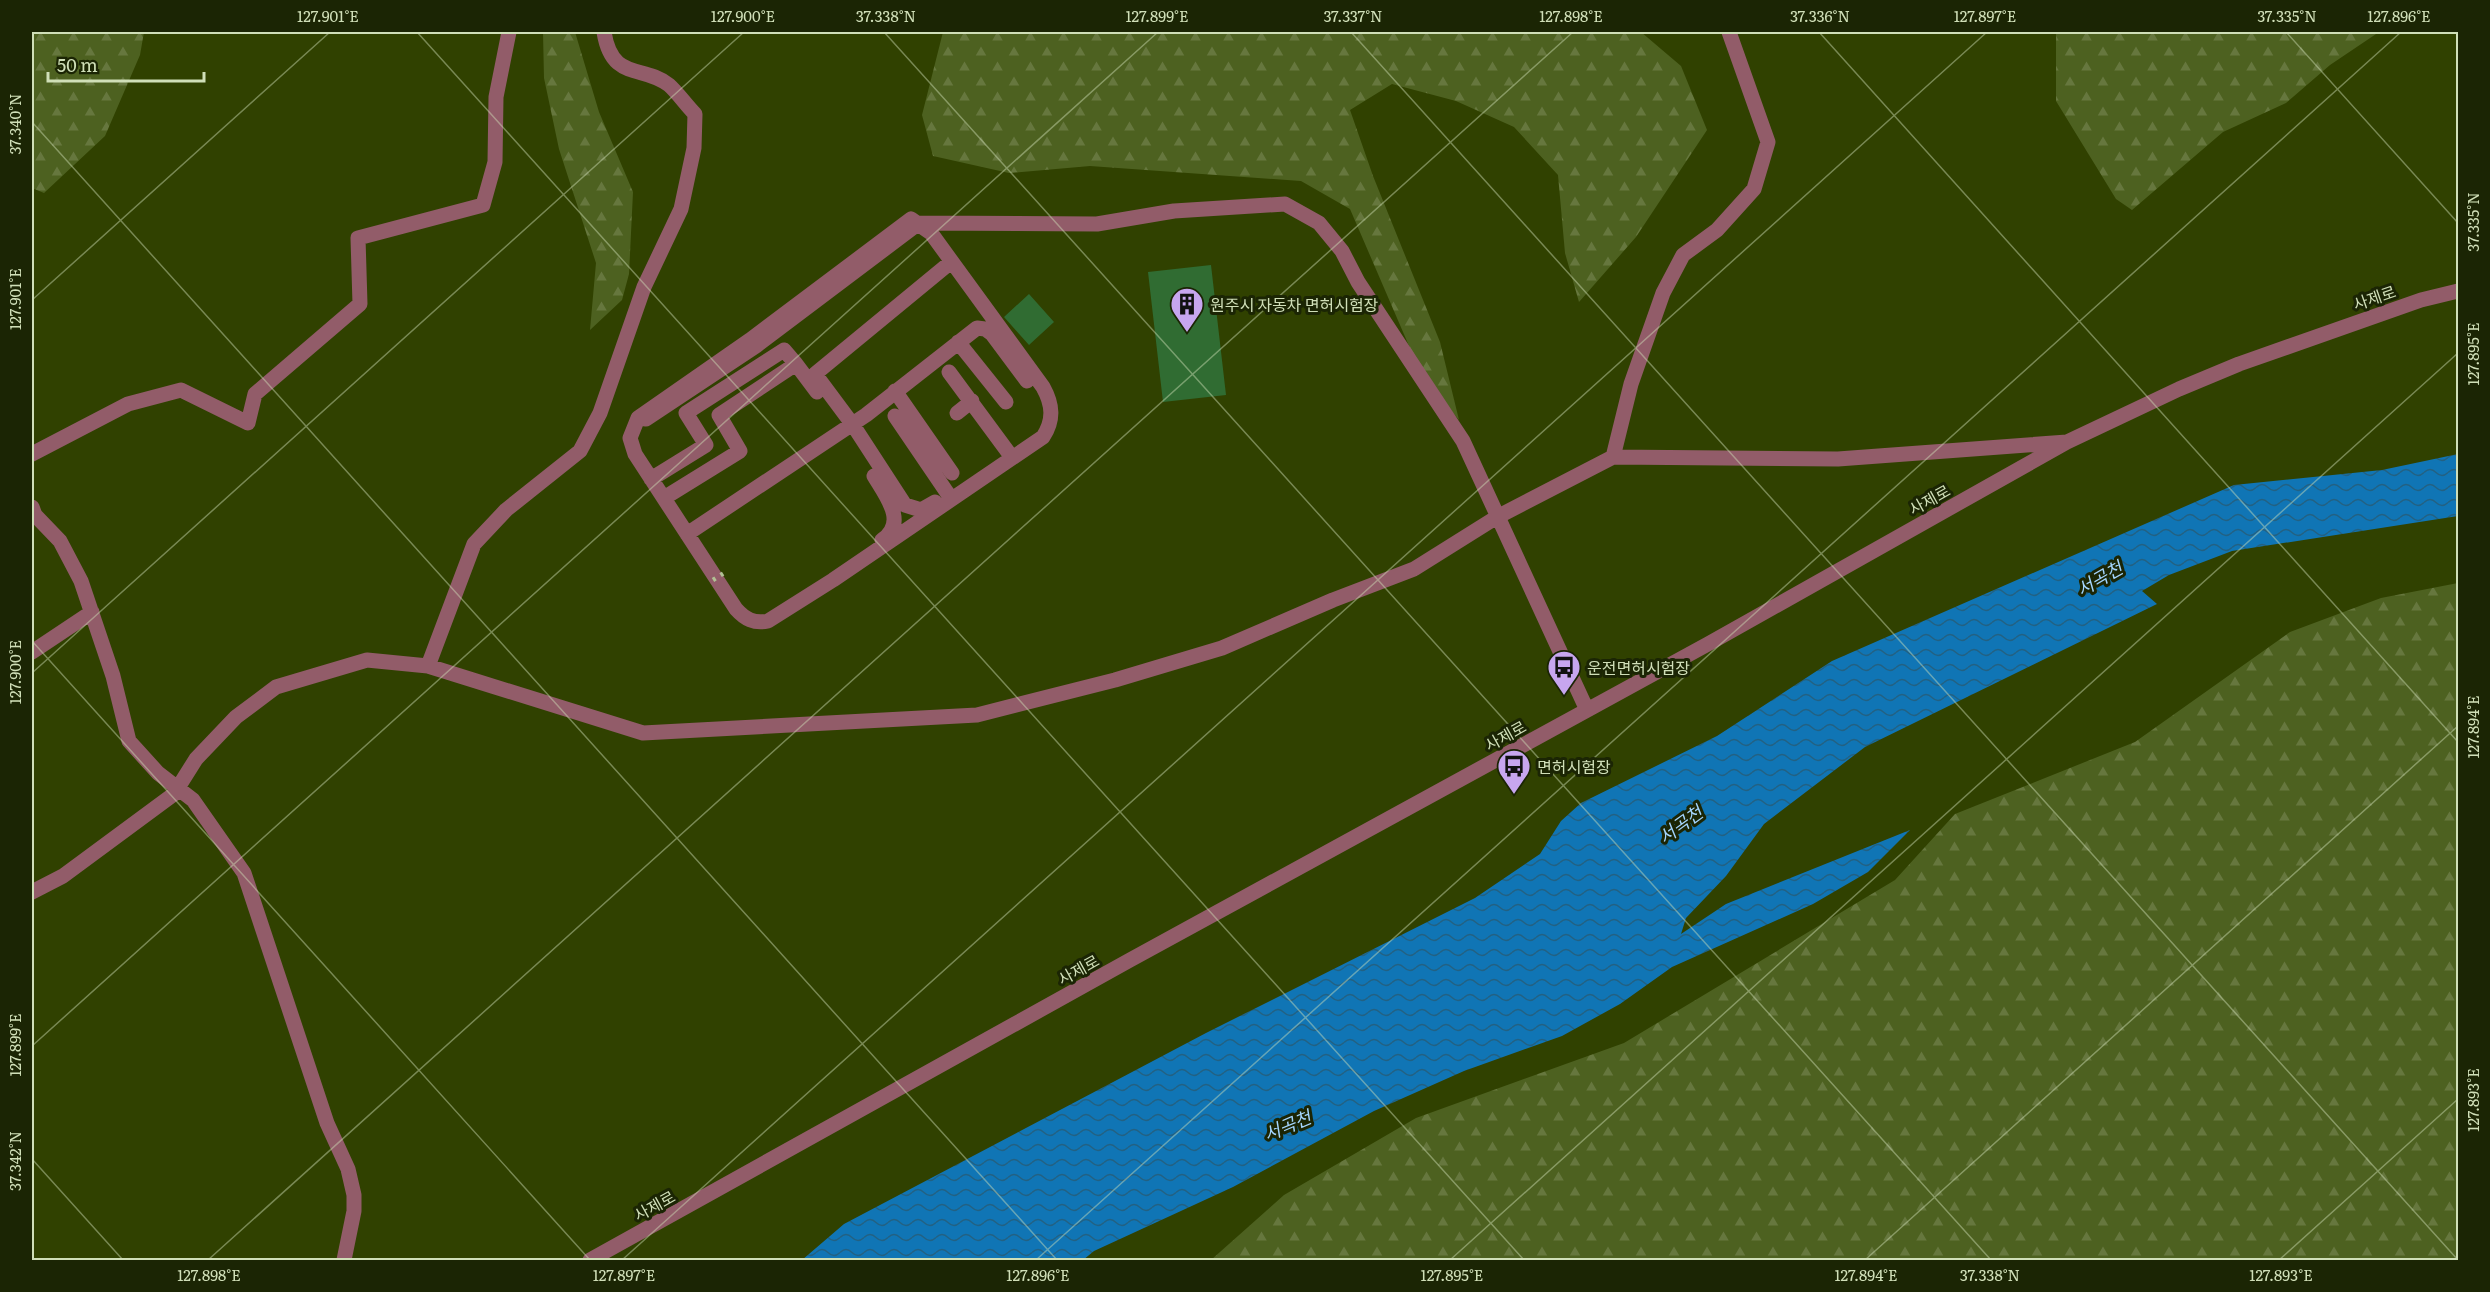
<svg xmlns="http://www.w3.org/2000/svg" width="2490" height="1292" viewBox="0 0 2490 1292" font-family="Literata,'Noto Sans KR',serif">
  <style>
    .forest { fill: url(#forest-firs) }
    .water { fill: url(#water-waves) }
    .building { fill: #306c32 }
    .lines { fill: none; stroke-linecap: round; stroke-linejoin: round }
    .minor { stroke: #925c69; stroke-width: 15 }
    .rail { stroke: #b1c094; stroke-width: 4.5; stroke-dasharray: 3 6; stroke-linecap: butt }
    .ticks { fill: none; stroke: #d0dfb8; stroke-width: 1.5; stroke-opacity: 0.45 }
    .labels { text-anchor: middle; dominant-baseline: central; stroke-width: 6; stroke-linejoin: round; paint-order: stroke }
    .street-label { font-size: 16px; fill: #d0dfb8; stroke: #1b2504 }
    .poi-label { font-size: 16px; fill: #d0dfb8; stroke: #1b2504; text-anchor: start }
    .water-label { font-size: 18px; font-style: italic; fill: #a4d5fe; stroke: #1b2504 }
    .neatline { fill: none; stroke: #d0dfb8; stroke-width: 2 }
    .ticks-label { font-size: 15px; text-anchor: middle; fill: #d0dfb8 }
  </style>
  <defs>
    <pattern id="forest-firs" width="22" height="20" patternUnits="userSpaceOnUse" patternTransform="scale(1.5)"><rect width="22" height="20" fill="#4d6120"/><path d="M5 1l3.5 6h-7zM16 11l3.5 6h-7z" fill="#66773e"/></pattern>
    <pattern id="water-waves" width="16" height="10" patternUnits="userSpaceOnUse" patternTransform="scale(1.5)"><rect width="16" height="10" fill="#1075b5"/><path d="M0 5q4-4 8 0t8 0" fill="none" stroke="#226183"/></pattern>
  </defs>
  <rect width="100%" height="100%" fill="#304100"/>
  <!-- forest -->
  <path class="forest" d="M32 32H144L140 55 105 136 44 193 32 188Z
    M543 32H575L599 112 633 192 629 274 622 300 590 330 596 263 559 149 544 78Z
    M943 32H1641L1681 66 1707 130 1636 237 1579 302 1565 253 1558 175 1514 127 1456 101 1392 84 1350 110 1373 176 1440 342 1459 420 1422 376 1350 209 1301 181 1090 166 1009 173 933 156 922 115Z
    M2056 32H2379L2330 65 2286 103 2223 132 2132 210 2116 199 2056 101Z
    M2458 583V1260H1211L1284 1195 1416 1118 1624 1043 1895 880 1955 814 2135 742 2290 632 2381 598Z"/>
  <!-- water -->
  <path class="water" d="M2458 454V516L2232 551 2169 575 2142 591 2157 604 1865 747 1764 824 1726 876 1686 918 1681 934 1726 904 1910 830 1868 872 1813 904 1672 967 1620 1004 1562 1036 1464 1071 1374 1111 1233 1187 1094 1251 1083 1260H802L844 1224 1206 1033 1475 898 1540 854 1561 821 1581 803 1717 736 1832 661 2234 485 2382 470Z"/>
  <!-- building -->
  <path class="building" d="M1211 265 1226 395 1163 402 1148 272Z
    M1029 294 1054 322 1029 345 1004 317Z"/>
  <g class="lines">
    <!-- minor -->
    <path class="minor" d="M911 219 931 233 1043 387C1053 405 1054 420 1043 437L833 580 768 621C754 624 745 619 736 609L635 454 630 438 638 418 750 340Z
      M958 342 1006 402
      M949 372 1008 452
      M895 391 952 473
      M957 413 972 401
      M895 416 948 494
      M638 418 646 419 756 346 919 223 1097 224 1174 211 1285 204 1319 223 1342 251 1358 282 1463 441 1587 710
      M32 454 128 404 181 390 248 423 255 394 360 304 358 238 483 205 495 162 496 97 509 32
      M1613 457 1631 384 1663 293 1683 255 1717 230 1754 189 1768 142 1729 32
      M874 476C886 496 908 523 882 540
      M651 479 706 445 686 413 784 350 796 364
      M664 498 740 451 719 415 796 364 817 392
      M935 502 921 510 905 505 853 425 815 374 951 262
      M32 507 35 515 60 541 81 581 113 676 129 741 158 773 193 800 244 873 327 1123 348 1169 354 1195V1211L344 1260
      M687 534 866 415 977 328 985 329 992 334 1027 381
      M32 652 92 612
      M428 666 474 544 506 510 580 451 600 413 644 287 681 209 694 148 695 114C686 105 678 93 669 85 643 64 612 82 604 32
      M32 892 63 876 174 794 196 759 236 717 276 687 367 660 428 666 643 733 977 715 1115 680 1222 648 1333 600 1414 569 1497 517 1613 457 1838 459 2067 442
      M590 1260 1130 960 1708 644 2067 442 2179 389 2239 364 2421 300 2458 291"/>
    <!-- rail -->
    <path class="rail" d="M713 580 724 573"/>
  </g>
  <!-- ticks -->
  <path class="ticks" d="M417 32 1524 1260M884 32 1991 1260M1351 32 2458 1260M1819 32 2458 742M2286 32 2458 223M32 122 1057 1260M32 300 330 32M32 641 590 1260M32 673 744 32M32 1046 1158 32M32 1159 123 1260M208 1260 1573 32M622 1260 1987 32M1036 1260 2401 32M1450 1260 2458 353M1865 1260 2458 726M2279 1260 2458 1099"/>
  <!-- icons -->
  <defs>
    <symbol id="building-pin" viewBox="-11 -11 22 30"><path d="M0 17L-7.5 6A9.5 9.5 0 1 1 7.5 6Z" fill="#c7a6ef" stroke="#1b2504"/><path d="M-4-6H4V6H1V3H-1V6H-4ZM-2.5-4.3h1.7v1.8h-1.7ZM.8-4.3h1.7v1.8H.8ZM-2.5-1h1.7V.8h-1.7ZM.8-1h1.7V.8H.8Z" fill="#111"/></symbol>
    <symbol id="bus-pin" viewBox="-11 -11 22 30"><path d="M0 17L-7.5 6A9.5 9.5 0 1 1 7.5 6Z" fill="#c7a6ef" stroke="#1b2504"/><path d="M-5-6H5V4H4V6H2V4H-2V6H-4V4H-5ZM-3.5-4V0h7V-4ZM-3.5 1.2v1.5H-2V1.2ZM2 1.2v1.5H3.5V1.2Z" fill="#111"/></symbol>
  </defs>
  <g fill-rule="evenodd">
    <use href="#building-pin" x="1168" y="285" width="38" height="52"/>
    <use href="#bus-pin" x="1545" y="648" width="38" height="52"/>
    <use href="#bus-pin" x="1495" y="747" width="38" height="52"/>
  </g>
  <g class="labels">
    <!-- street labels -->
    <g class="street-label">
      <text transform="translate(2374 297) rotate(-19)">사제로</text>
      <text transform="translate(1929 499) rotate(-29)">사제로</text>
      <text transform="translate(1505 735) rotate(-29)">사제로</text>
      <text transform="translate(1078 969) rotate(-29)">사제로</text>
      <text transform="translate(654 1205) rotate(-29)">사제로</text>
    </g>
    <!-- poi labels -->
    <g class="poi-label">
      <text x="1210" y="304">원주시 자동차 면허시험장</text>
      <text x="1587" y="667">운전면허시험장</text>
      <text x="1537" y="766">면허시험장</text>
    </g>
    <!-- water labels -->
    <g class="water-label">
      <text transform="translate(2099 578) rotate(-30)">서곡천</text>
      <text transform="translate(1680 824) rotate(-36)">서곡천</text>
      <text transform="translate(1287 1125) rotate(-23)">서곡천</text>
    </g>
  </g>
  <!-- border -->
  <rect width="2490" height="1292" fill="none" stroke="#1b2504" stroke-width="66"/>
  <!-- scale -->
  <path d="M48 72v9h156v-9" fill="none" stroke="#d0dfb8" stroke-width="3"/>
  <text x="57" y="72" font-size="18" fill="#d0dfb8" stroke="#1b2504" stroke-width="4.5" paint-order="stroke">50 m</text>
  <rect x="33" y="33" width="2424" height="1226" class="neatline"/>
  <g class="ticks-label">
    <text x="328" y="22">127.901°E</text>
    <text x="743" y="22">127.900°E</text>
    <text x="886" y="22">37.338°N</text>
    <text x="1157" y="22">127.899°E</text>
    <text x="1353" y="22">37.337°N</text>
    <text x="1571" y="22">127.898°E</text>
    <text x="1820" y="22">37.336°N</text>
    <text x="1985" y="22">127.897°E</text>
    <text x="2287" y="22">37.335°N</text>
    <text x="2399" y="22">127.896°E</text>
    <text transform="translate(16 124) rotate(-90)" y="5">37.340°N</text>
    <text transform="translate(2474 222) rotate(-90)" y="5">37.335°N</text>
    <text transform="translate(16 299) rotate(-90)" y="5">127.901°E</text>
    <text transform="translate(2474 354) rotate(-90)" y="5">127.895°E</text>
    <text transform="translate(16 672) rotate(-90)" y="5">127.900°E</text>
    <text transform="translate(2474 727) rotate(-90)" y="5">127.894°E</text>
    <text transform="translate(16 1045) rotate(-90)" y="5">127.899°E</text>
    <text transform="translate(2474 1100) rotate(-90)" y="5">127.893°E</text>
    <text transform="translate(16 1161) rotate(-90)" y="5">37.342°N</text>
    <text x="209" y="1281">127.898°E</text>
    <text x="624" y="1281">127.897°E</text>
    <text x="1038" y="1281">127.896°E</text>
    <text x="1452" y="1281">127.895°E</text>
    <text x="1866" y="1281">127.894°E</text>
    <text x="1990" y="1281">37.338°N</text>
    <text x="2281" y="1281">127.893°E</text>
  </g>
</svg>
